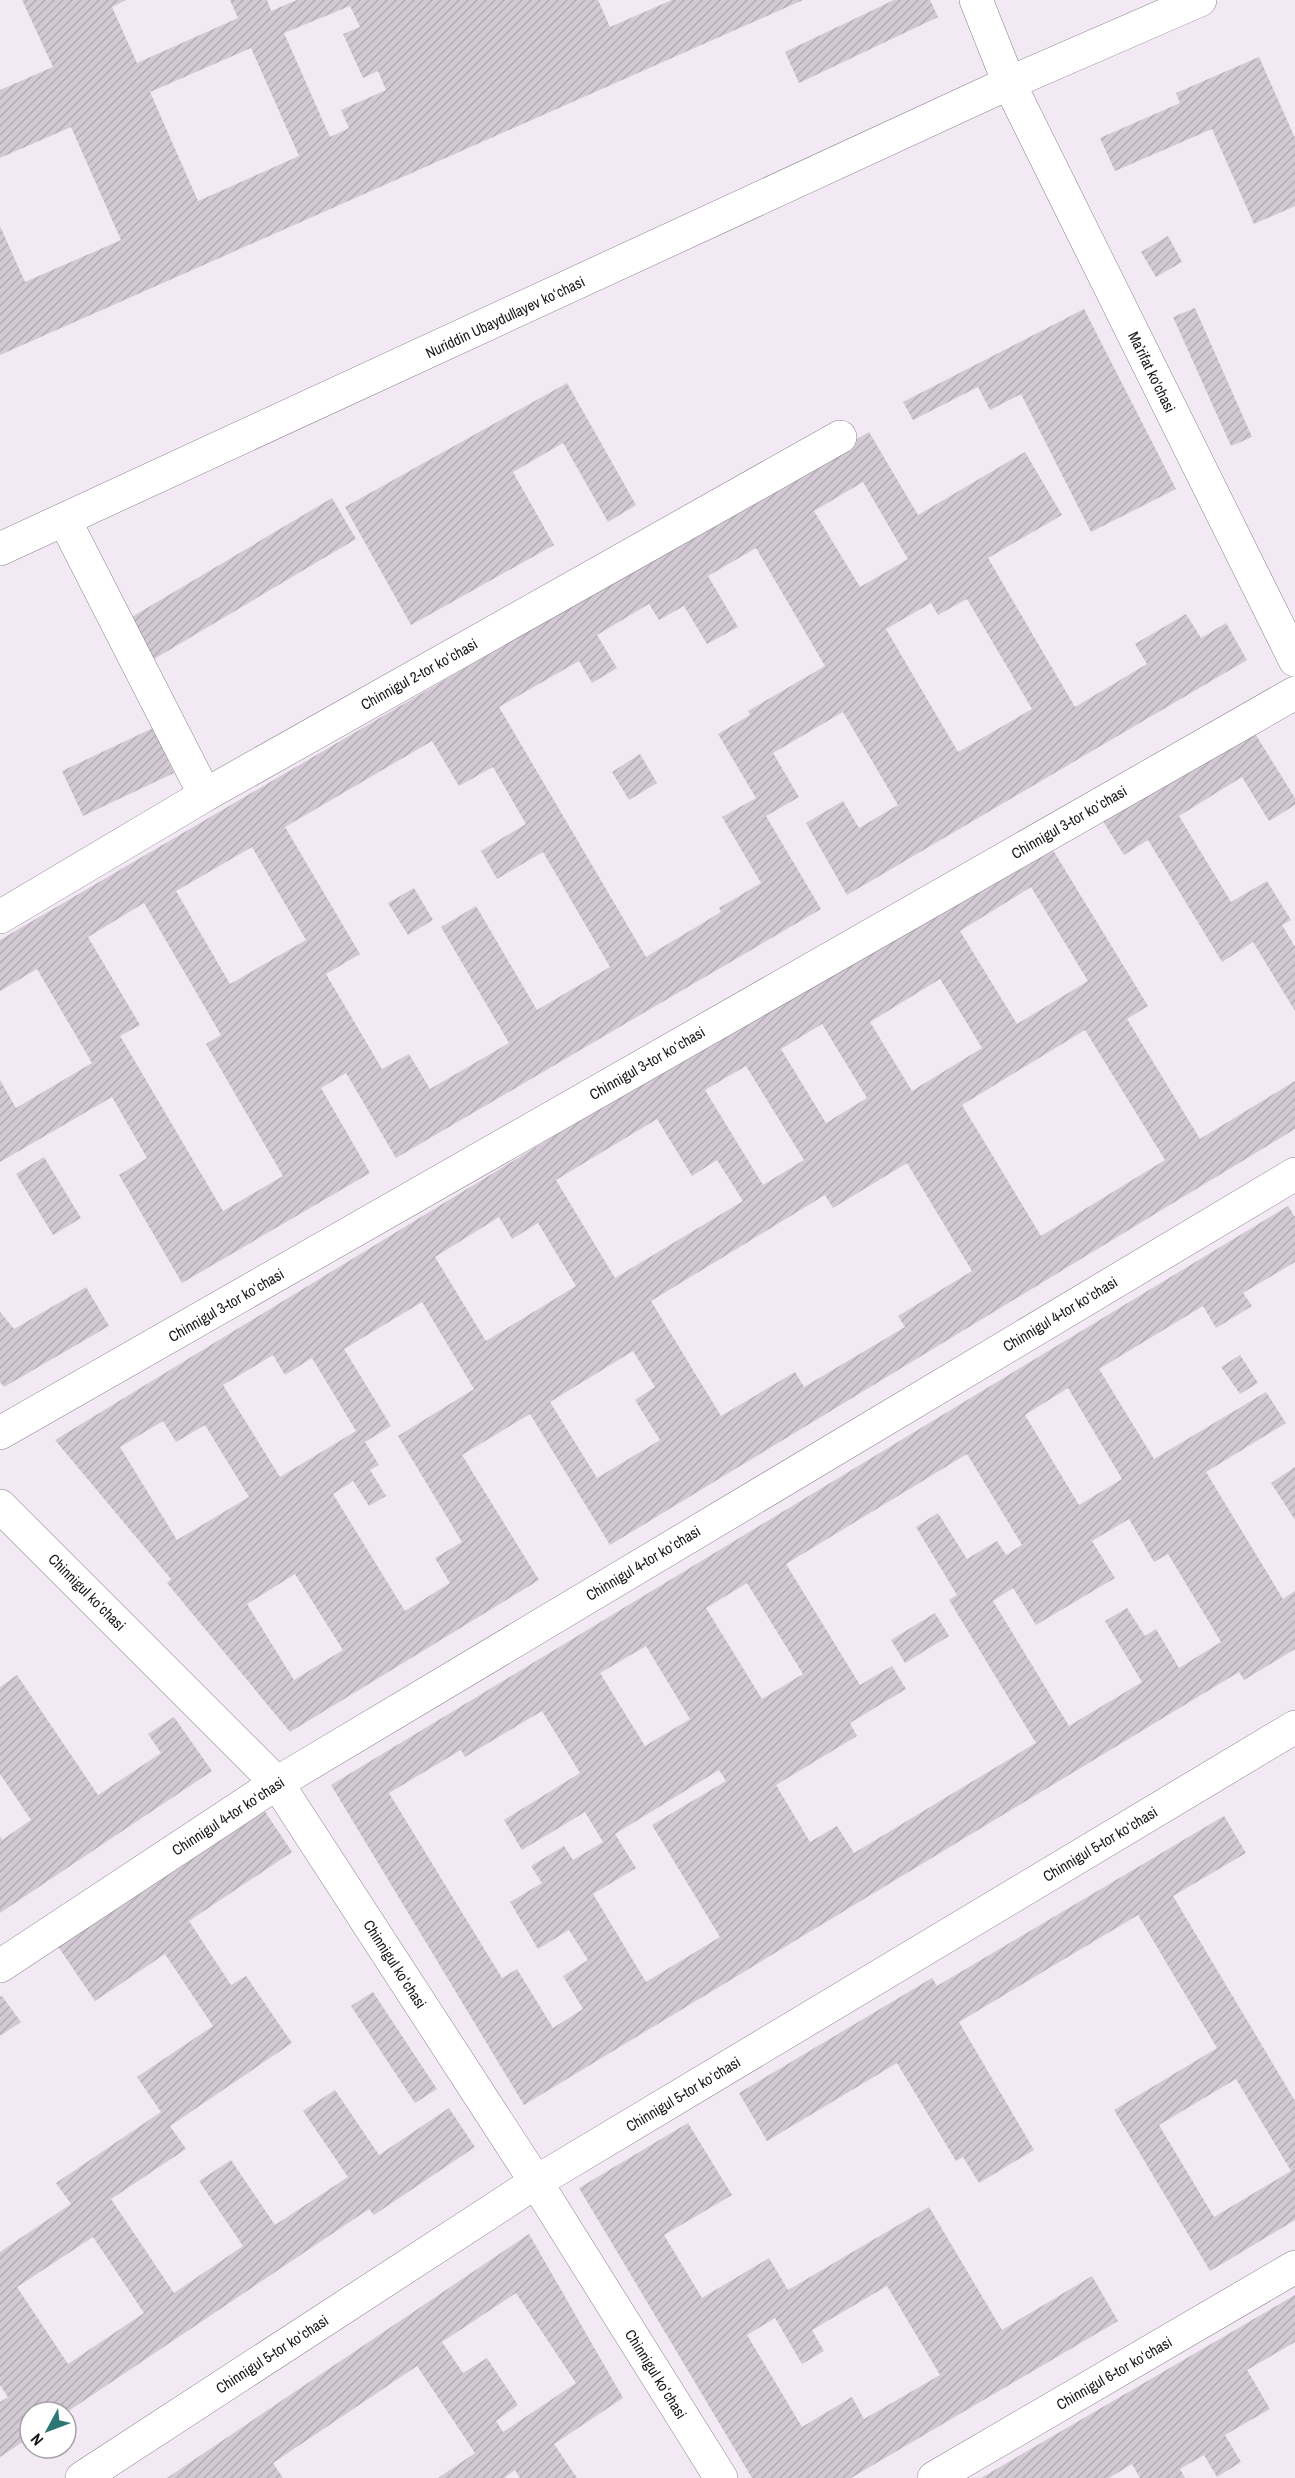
<svg xmlns="http://www.w3.org/2000/svg" width="1295" height="2478" viewBox="0 0 1295 2478" font-family="'Archivo Narrow',sans-serif">
  <style>
    .building { fill: url(#building-hatch); fill-rule: evenodd }
    .lines { fill: none; stroke-linecap: round; stroke-linejoin: round }
    .minor-casing { stroke: #8b848d; stroke-width: 34 }
    .secondary-casing { stroke: #8b848d; stroke-width: 34 }
    .minor { stroke: #fff; stroke-width: 33 }
    .secondary { stroke: #fff; stroke-width: 33 }
    .labels { text-anchor: middle; dominant-baseline: central; stroke-width: 4.5; stroke-linejoin: round; paint-order: stroke }
    .street-label { font-size: 15px; fill: #1a171b; stroke: #fff }
  </style>
  <defs>
    <pattern id="building-hatch" width="6" height="6" patternUnits="userSpaceOnUse" patternTransform="scale(1.5)"><rect width="6" height="6" fill="#d2c9d4"/><path d="M-1 1l2-2M0 6l6-6M5 7l2-2" fill="none" stroke="#b4acb5"/></pattern>
  </defs>
  <rect width="100%" height="100%" fill="#f2e9f4"/>
  <!-- building -->
  <path class="building" d="M22 0H126L112 7 137 63 238 18 230 0H267L271 11 297 0H598L610 27 672 0H803L0 355V226L25 282 121 240 71 127 0 158V90L53 67ZM350 6 360 27 343 34 363 78 378 71 386 90 341 110 349 128 330 137 284 33ZM251 48 299 156 198 201 150 92Z
    M894 0H930L938 17 799 83 785 52Z
    M1259 57 1295 138V206L1254 224 1212 129 1115 171 1100 138 1180 103 1176 93Z
    M1168 236 1182 262 1156 277 1141 252Z
    M1195 308 1252 437 1231 446 1173 317Z
    M1084 309 1176 489 1091 532 1021 394 990 410 978 387 913 420 903 402Z
    M567 383 636 505 608 522 563 443 513 472 554 545 411 625 345 507Z
    M869 432 918 515 1025 452 1062 515 988 558 1075 707 1147 664 1135 644 1186 614 1201 638 1226 623 1247 660 847 895 806 823 843 801 859 828 898 805 843 712 773 753 799 797 766 816 821 909 396 1158 346 1073 321 1088 370 1173 182 1283 119 1175 147 1158 112 1097 0 1162V1080L16 1108 92 1063 37 969 0 991V940ZM863 482 908 559 860 587 814 511ZM756 548 825 666 748 711 750 715 718 734 756 798 722 817 761 883 719 908 721 912 646 957 499 707 579 661 592 683 617 668 597 635 649 604 659 620 684 606 707 644 738 627 708 576ZM967 599 1032 709 958 752 886 629 931 603 938 615ZM432 741 459 786 493 767 526 824 481 851 497 879 543 852 610 967 537 1010 476 906 441 927 509 1043 430 1089 409 1054 382 1069 326 974 360 954 285 827ZM252 847 306 940 230 984 176 891ZM144 903 221 1035 206 1044 283 1176 223 1211 120 1036 140 1025 88 937Z
    M332 498 356 539 149 662 125 621Z
    M1251 727 1295 798V805L1269 821 1242 777 1179 816 1231 902 1267 881 1291 920 1282 925 1295 947V1011L1253 942 1222 962 1148 840 1124 855 1101 818Z
    M153 728 174 773 83 816 62 771Z
    M640 754 657 783 629 800 612 772Z
    M1045 837 1148 1006 1127 1019 1200 1139 1295 1081V1129L610 1545 530 1414 462 1455 539 1580 290 1732 167 1583 171 1579 55 1440ZM1031 887 1088 981 1017 1024 960 931ZM940 979 982 1048 912 1091 870 1022ZM822 1024 867 1098 826 1123 781 1049ZM1085 1030 1165 1160 1041 1236 962 1105ZM746 1066 804 1160 763 1185 705 1090ZM657 1119 692 1176 717 1160 743 1201 615 1278 556 1180ZM907 1163 972 1271 898 1316 905 1327 804 1387 795 1372 721 1416 651 1301 825 1195 833 1208ZM499 1217 512 1239 538 1223 576 1286 486 1341 435 1257ZM422 1302 474 1389 398 1436 462 1542 435 1558 450 1583 405 1611 333 1494 353 1481 369 1506 386 1496 370 1470 379 1465 365 1442 391 1426 344 1349ZM633 1351 655 1387 635 1400 660 1440 597 1478 550 1402ZM273 1355 285 1375 312 1358 356 1431 280 1477 223 1385ZM163 1421 176 1442 205 1425 249 1497 177 1540 120 1447ZM295 1574 343 1650 294 1680 247 1604Z
    M414 888 433 920 408 935 388 903Z
    M44 1157 81 1218 53 1235 16 1174Z
    M1288 1206 1295 1217V1262L1243 1293 1252 1306 1216 1328 1203 1306 1099 1369 1154 1459 1266 1392 1286 1423 1206 1472 1283 1599 1295 1591V1649L1244 1680 1239 1672 524 2105 331 1785ZM1068 1388 1122 1479 1079 1505 1025 1415ZM967 1454 1022 1545 1006 1555 997 1541 967 1559 938 1513 916 1527 957 1595 949 1600 1036 1743 854 1853 837 1826 810 1842 776 1785 857 1736 850 1723 906 1689 892 1666 860 1685 786 1564ZM1129 1519 1154 1562 1168 1554 1221 1642 1179 1668 1156 1629 1145 1636 1127 1608 1105 1621 1142 1682 1069 1726 993 1601 1013 1588 1036 1625 1115 1578 1092 1541ZM747 1583 803 1674 762 1699 706 1608ZM646 1646 690 1719 645 1746 600 1673ZM542 1711 580 1773 504 1820 522 1850 585 1812 603 1842 573 1860 564 1846 531 1866 542 1883 510 1902 538 1949 569 1930 588 1960 563 1976 583 2009 553 2028 517 1969 502 1978 389 1793 461 1750 465 1757ZM719 1770 726 1781 652 1825 720 1937 646 1982 593 1894 636 1868 615 1834Z
    M86 1287 109 1326 4 1387 0 1382V1312L14 1329Z
    M1240 1355 1258 1383 1240 1394 1221 1367Z
    M1295 1467V1520L1271 1483Z
    M935 1613 949 1636 905 1663 891 1640Z
    M17 1675 98 1795 161 1753 148 1734 174 1717 212 1771 0 1913V1836L2 1840 31 1820 0 1774V1687Z
    M262 1807 292 1852 189 1921 231 1985 246 1976 292 2043 170 2126 186 2149 111 2199 174 2293 243 2246 199 2181 231 2160 275 2225 348 2177 303 2111 335 2090 379 2155 449 2108 475 2147 374 2215 369 2209 67 2412H30V2437L0 2457V2402L8 2397 0 2385V2252L71 2204 56 2183 161 2112 137 2077 213 2026 165 1954 95 2001 57 1945ZM93 2237 144 2313 68 2364 17 2287Z
    M1224 1816 1246 1853 1173 1896 1295 2101V2220L1210 2271 1114 2110 1217 2048 1138 1915 959 2022 1034 2150 979 2183 963 2157 956 2161 897 2063 767 2141 739 2093 932 1978 937 1986ZM1236 2079 1291 2171 1214 2217 1159 2125Z
    M373 1992 437 2089 415 2103 351 2006Z
    M2 1996 21 2022 0 2036V1997Z
    M688 2123 732 2195 664 2235 702 2298 769 2258 788 2290 929 2207 1002 2330 1092 2276 1118 2321 851 2478H752L579 2188ZM887 2286 940 2375 864 2419 852 2397 802 2427 747 2335 775 2318 802 2364 824 2351 812 2330Z
    M529 2234 623 2398 554 2444 577 2478H520L515 2470 504 2478H438L475 2453 417 2366 273 2463 283 2478H167ZM516 2293 576 2383 503 2432 496 2421 518 2405 487 2358 463 2373 442 2342Z
    M1295 2295V2342L1247 2370 1270 2409 1225 2435 1241 2462 1217 2477 1204 2455 1180 2469 1185 2478H1140L1132 2464 1109 2478H981Z"/>
  <g class="lines">
    <defs>
      <path id="minor" d="M976 0 1009 83 1295 660
        M65 521 205 795
        M0 917 205 795 840 437
        M0 1433 1295 693
        M0 1506 277 1783 536 2182 721 2478
        M0 1966 277 1783 1295 1174
        M82 2478 536 2182 1295 1727
        M934 2478 1295 2267"/>
      <path id="secondary" d="M0 549 1009 83 1200 0"/>
    </defs>
    <!-- minor casing -->
    <use href="#minor" class="minor-casing"/>
    <!-- secondary casing -->
    <use href="#secondary" class="secondary-casing"/>
    <!-- minor -->
    <use href="#minor" class="minor"/>
    <!-- secondary -->
    <use href="#secondary" class="secondary"/>
  </g>
  <g class="labels">
    <!-- street labels -->
    <g class="street-label">
      <text transform="translate(505 317) rotate(-25)">Nuriddin Ubaydullayev koʻchasi</text>
      <text transform="translate(1152 372) rotate(64)">Maʼrifat ko'chasi</text>
      <text transform="translate(419 674) rotate(-29)">Chinnigul 2-tor koʻchasi</text>
      <text transform="translate(1069 822) rotate(-30)">Chinnigul 3-tor koʻchasi</text>
      <text transform="translate(647 1063) rotate(-30)">Chinnigul 3-tor koʻchasi</text>
      <text transform="translate(226 1305) rotate(-30)">Chinnigul 3-tor koʻchasi</text>
      <text transform="translate(1060 1314) rotate(-31)">Chinnigul 4-tor koʻchasi</text>
      <text transform="translate(643 1563) rotate(-31)">Chinnigul 4-tor koʻchasi</text>
      <text transform="translate(87 1592) rotate(45)">Chinnigul koʻchasi</text>
      <text transform="translate(228 1816) rotate(-33)">Chinnigul 4-tor koʻchasi</text>
      <text transform="translate(1100 1844) rotate(-31)">Chinnigul 5-tor koʻchasi</text>
      <text transform="translate(395 1964) rotate(57)">Chinnigul koʻchasi</text>
      <text transform="translate(683 2094) rotate(-31)">Chinnigul 5-tor koʻchasi</text>
      <text transform="translate(272 2354) rotate(-33)">Chinnigul 5-tor koʻchasi</text>
      <text transform="translate(1114 2373) rotate(-30)">Chinnigul 6-tor koʻchasi</text>
      <text transform="translate(656 2374) rotate(58)">Chinnigul koʻchasi</text>
    </g>
  </g>
  <!-- north arrow -->
  <g transform="translate(48 2430) rotate(229)"><circle r="28" fill="#ffffff" stroke="#a3a2a4" stroke-width="1.5"/>
  <path d="M0-4.5L10 22L0 15L-10 22Z" fill="#2c7676"/>
  <text y="-9" font-size="16" font-weight="bold" text-anchor="middle" fill="#1a171b">N</text>
  </g>
</svg>
